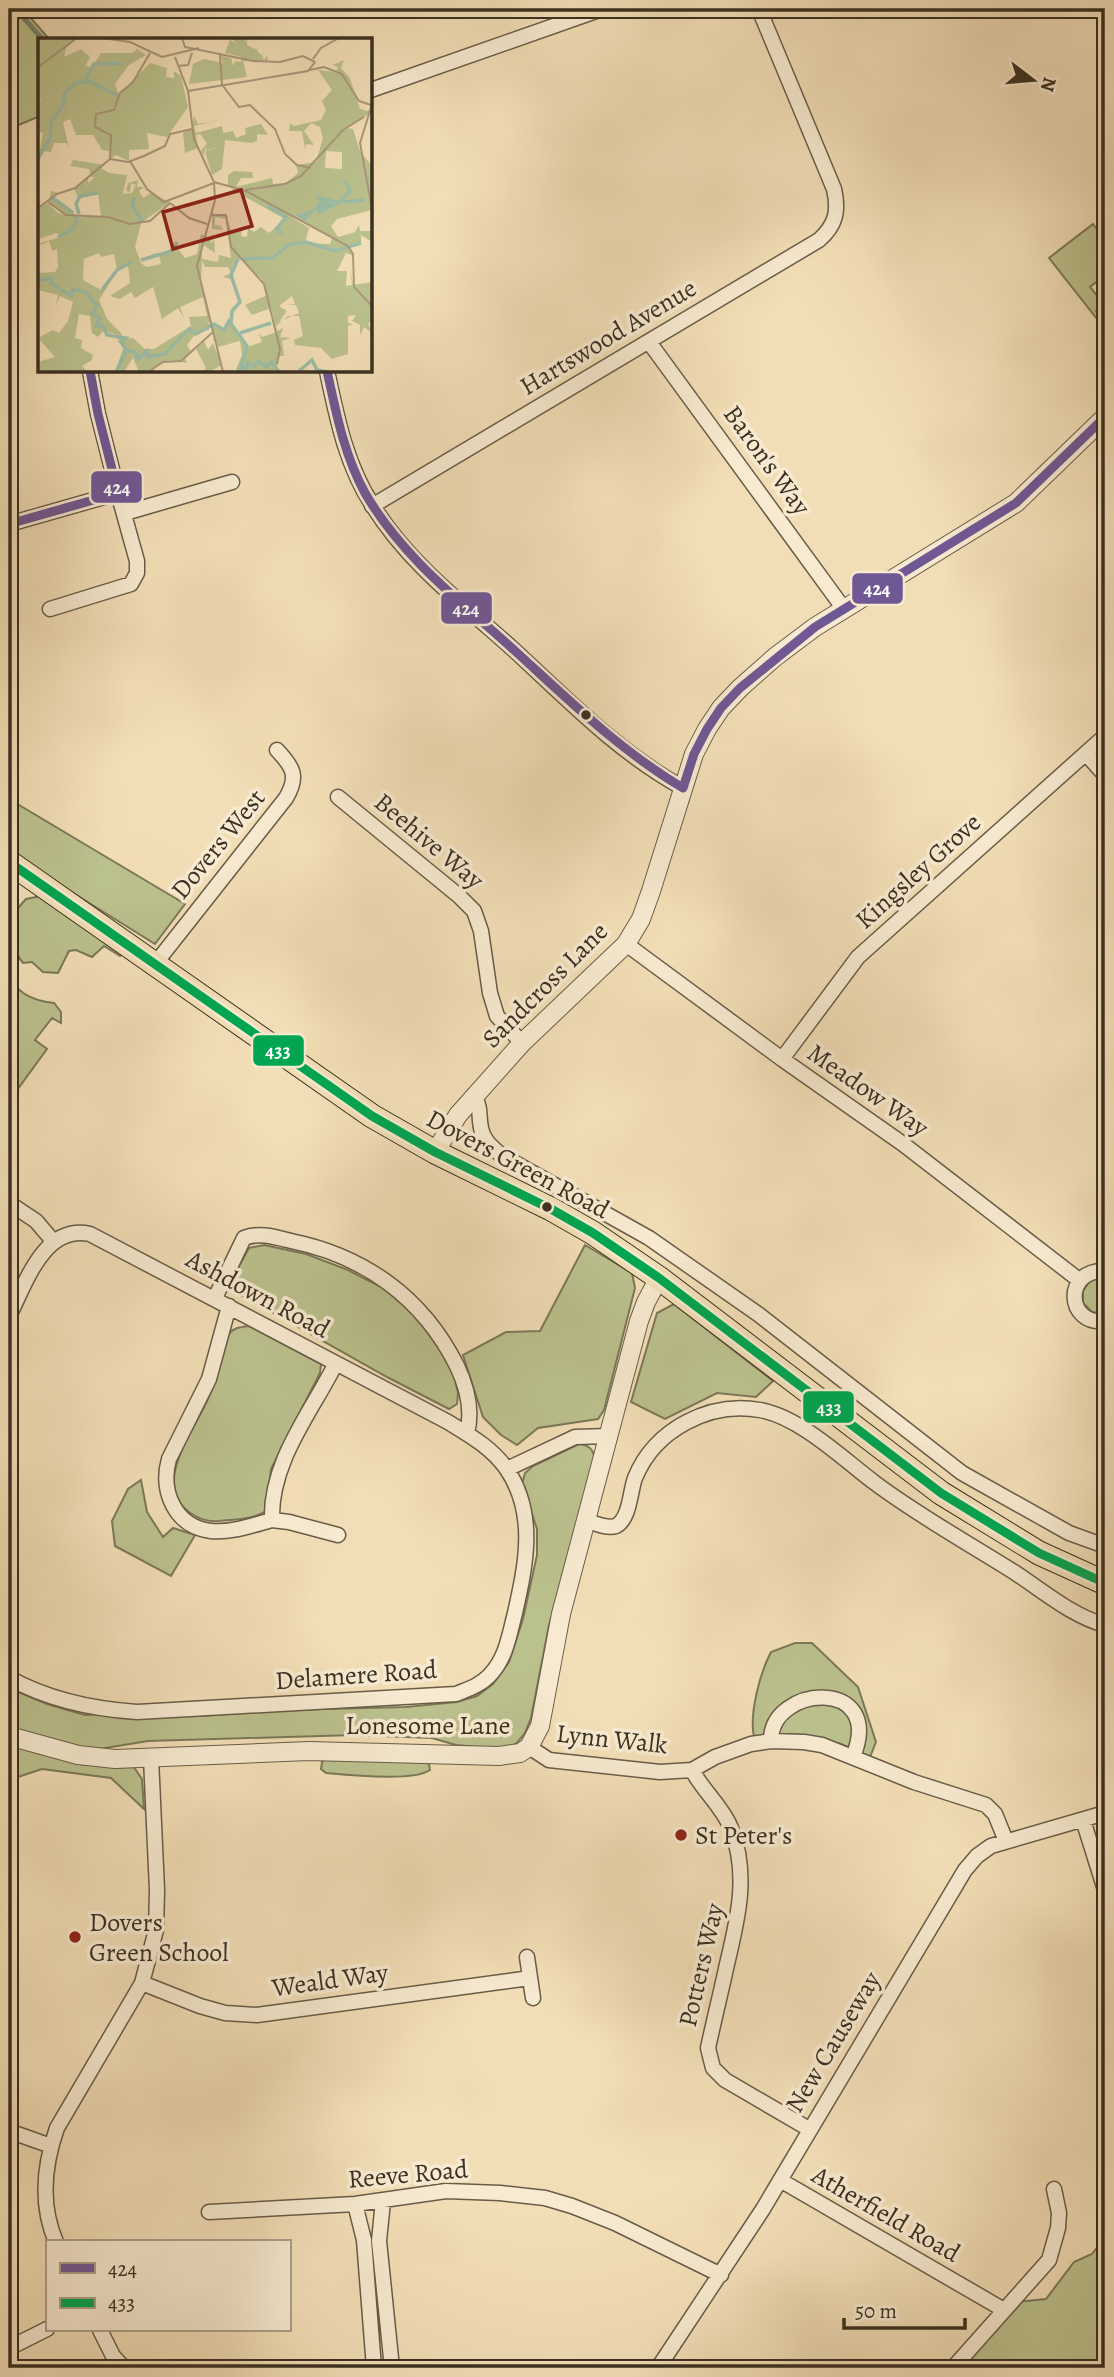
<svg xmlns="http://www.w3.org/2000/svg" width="1114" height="2377" viewBox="0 0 1114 2377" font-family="Alegreya,serif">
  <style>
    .green { fill: #bbc18d; stroke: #7b7858; stroke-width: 2 }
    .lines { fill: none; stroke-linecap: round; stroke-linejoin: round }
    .stream { stroke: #758572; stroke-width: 5 }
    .minor-casing { stroke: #695c47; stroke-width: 17 }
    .tertiary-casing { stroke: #695c47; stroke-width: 20 }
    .primary-casing { stroke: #3b3022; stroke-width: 25 }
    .minor { stroke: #f7ead0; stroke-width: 14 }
    .tertiary { stroke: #f7ead0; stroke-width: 18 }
    .primary { stroke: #f2deb6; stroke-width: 23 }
    .bus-1-casing { stroke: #f7ead0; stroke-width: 14 }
    .bus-2-casing { stroke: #f7ead0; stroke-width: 14 }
    .bus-1 { stroke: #705894; stroke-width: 9 }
    .bus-2 { stroke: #00a651; stroke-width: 9 }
    .bus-dot { fill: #3b3022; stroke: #f7ead0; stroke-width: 2.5 }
    .poi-dot { fill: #8f2418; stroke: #f7ead0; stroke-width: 2.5 }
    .labels { text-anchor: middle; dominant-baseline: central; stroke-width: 7; stroke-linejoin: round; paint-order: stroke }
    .street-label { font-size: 26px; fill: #3b3022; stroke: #f7ead0 }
    .poi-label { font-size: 26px; fill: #3b3022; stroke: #f7ead0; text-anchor: start }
    .inset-river { fill: none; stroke: #9cbda8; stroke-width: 3.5 }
    .inset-road { fill: none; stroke: #a9987b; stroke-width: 2 }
    .view { fill: #8f2418; fill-opacity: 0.15; stroke: #8f2418; stroke-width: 3.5 }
    .inset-edge { fill: none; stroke: #3b3022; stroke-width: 3.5 }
    .line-badge { stroke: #f7ead0; stroke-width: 2.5 }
    .badge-label { font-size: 19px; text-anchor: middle; font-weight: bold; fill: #fff }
  </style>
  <rect width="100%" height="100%" fill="#f2deb6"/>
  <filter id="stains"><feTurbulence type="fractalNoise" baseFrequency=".00286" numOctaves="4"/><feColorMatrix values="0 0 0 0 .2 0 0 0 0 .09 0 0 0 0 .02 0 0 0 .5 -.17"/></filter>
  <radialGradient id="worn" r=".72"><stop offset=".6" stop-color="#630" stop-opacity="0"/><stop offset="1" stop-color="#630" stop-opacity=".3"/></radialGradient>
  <!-- green -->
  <path class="green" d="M9 9H23L50 40H40V116L9 129Z
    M1093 224 1105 240V275L1090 287 1104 304 1096 311 1105 323V329L1049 258Z
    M9 799 185 904 155 944 9 853Z
    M46 895 126 948 120 956 104 946 92 957 76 950 69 951 58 973 43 972 32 962 23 963C12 950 11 933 11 916L26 899Z
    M9 974C16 994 34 1001 54 1003L61 1012V1023L52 1018 35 1040 47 1049 17 1090 9 1092Z
    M264 1245 306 1254 348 1270 393 1293 418 1319 452 1367 458 1393 457 1404 449 1409 387 1377 236 1292 233 1277 249 1248Z
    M585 1245 632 1273 635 1288 604 1410 598 1419 538 1428 517 1445 501 1435 483 1417 463 1355 506 1332 540 1331Z
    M1097 1278 1105 1279V1314L1092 1312 1083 1303V1291L1090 1281Z
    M674 1304 773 1381 756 1397 717 1393 665 1419 631 1402 657 1313Z
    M249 1326 321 1364 320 1373 271 1469 266 1511C252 1520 234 1519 219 1521 207 1522 198 1519 189 1512 151 1484 195 1429 208 1399 213 1388 217 1376 220 1364 222 1355 223 1345 227 1337 231 1328 240 1327 249 1326Z
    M579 1444C589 1445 593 1449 595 1459L549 1625 531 1718 525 1733 516 1744 500 1749 456 1745 432 1738 354 1735 148 1741 93 1750 31 1735 9 1727V1688L47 1704 85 1715 108 1714 141 1716H201L280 1710 406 1707 457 1702 477 1696 493 1684 509 1662 523 1619 537 1555V1529L522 1484 525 1473 533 1466Z
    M141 1480 147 1512 163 1537 173 1528 195 1535 171 1576 115 1546 112 1521 128 1489Z
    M795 1643H812L858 1687 876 1742 870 1757C829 1736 800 1730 754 1737 749 1714 760 1673 771 1652Z
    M9 1741 133 1766 142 1779 144 1809 111 1778 42 1769 12 1779 9 1777Z
    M327 1758 423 1762 429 1764 430 1770C414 1782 347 1775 326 1773L321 1769 322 1762Z
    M1105 2237V2368H962L1015 2302 1046 2299 1074 2262 1092 2254Z"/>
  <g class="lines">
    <!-- stream -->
    <path class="stream" d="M16 9 43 40"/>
    <defs>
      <path id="minor" d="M371 90 602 9
        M649 342 844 609
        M327 371C337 418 346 465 373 506 409 564 464 605 514 650 567 699 619 753 683 788
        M372 506 819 240C836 225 839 211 834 189L759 9
        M125 513 232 482
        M9 524 118 493 98 414 90 371
        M50 609 131 584 137 573V561L118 493
        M1086 754 1105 775
        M338 797 459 896 474 911 481 931 490 993 497 1016 522 1043
        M626 944 782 1059 903 1144 1079 1280
        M155 964 286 798C299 776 293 767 277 750
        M782 1059 858 957 1105 736
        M474 1095C482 1111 478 1113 481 1128 483 1140 492 1147 501 1155L649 1238 758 1314 962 1473 1069 1533 1105 1546
        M9 1203 36 1221 53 1241
        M1105 1271C1063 1269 1066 1326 1105 1321
        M215 1298 244 1238C259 1232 275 1237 291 1241 365 1256 423 1298 457 1366 467 1387 473 1410 467 1433
        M229 1306 209 1379 169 1459C160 1491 175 1527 211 1531 231 1533 253 1525 272 1520 270 1462 311 1413 336 1363
        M9 1316C26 1283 44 1224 90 1234L448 1422C469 1435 491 1447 506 1468 537 1513 526 1564 515 1613 509 1636 506 1659 489 1676 479 1686 468 1689 456 1694L137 1712C91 1709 49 1700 9 1678
        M507 1469 575 1437 609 1436
        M272 1520 289 1522 338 1535
        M585 1520C594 1523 607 1529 616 1526 630 1519 630 1491 635 1478 655 1429 710 1401 760 1410 800 1417 843 1459 875 1483 919 1516 968 1543 1014 1572 1043 1591 1072 1616 1105 1625
        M771 1741C770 1685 886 1676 853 1757
        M529 1747 549 1760 660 1772 692 1770 715 1757 751 1744 771 1741 804 1742 822 1745 914 1782 986 1805 995 1814 1006 1841
        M692 1770C703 1791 722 1806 731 1828 749 1874 738 1918 727 1964 721 1992 714 2020 708 2048L713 2068 725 2080 809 2129
        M1083 1820 1105 1890
        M527 1957 533 1998
        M142 1983 200 2006 225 2013 257 2015 530 1978
        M9 2131 51 2146
        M780 2180 1004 2310
        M383 2201 379 2241 392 2368
        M355 2204 364 2240 374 2368
        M209 2212 355 2204 446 2191 500 2193 545 2198 572 2206 615 2223 721 2275
        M56 2242C40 2205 44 2165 57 2128L142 1983 156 1930 157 1890 151 1758
        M100 2330 113 2356 124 2368
        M9 2348 47 2329
        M658 2368 763 2209 965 1870 977 1856 991 1846 1105 1813
        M953 2368 1049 2260 1058 2228 1059 2213 1054 2189"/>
      <path id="tertiary" d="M435 1152 458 1115 522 1043 626 944 641 919 651 891 694 754 707 729 721 708 740 688 775 657 815 627 1016 503 1105 417
        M9 1736 78 1755 115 1759 309 1751 499 1756 520 1753 529 1747 540 1726 561 1614 639 1321 646 1302 659 1278"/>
      <path id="primary" d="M9 862 372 1116 435 1152 551 1209 593 1233 659 1278 941 1493 1039 1553 1105 1583"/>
    </defs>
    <!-- minor casing -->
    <use href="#minor" class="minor-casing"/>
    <!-- tertiary casing -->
    <use href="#tertiary" class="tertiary-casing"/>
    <!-- primary casing -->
    <use href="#primary" class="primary-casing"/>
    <!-- minor -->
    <use href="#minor" class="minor"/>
    <!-- tertiary -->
    <use href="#tertiary" class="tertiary"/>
    <!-- primary -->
    <use href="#primary" class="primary"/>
    <defs>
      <path id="bus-1" d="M327 371C336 412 344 455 365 493 402 557 460 601 514 650 569 700 619 750 683 788
        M9 524 118 493 98 414 90 371
        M683 788 694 754 707 729 721 708 740 688 815 627 1016 503 1105 417"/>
      <path id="bus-2" d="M9 862 372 1116 435 1152 551 1209 593 1233 659 1278 941 1493 1039 1553 1105 1583"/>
    </defs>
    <!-- bus-1 casing -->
    <use href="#bus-1" class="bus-1-casing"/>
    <!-- bus-2 casing -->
    <use href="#bus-2" class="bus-2-casing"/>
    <!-- bus-1 -->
    <use href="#bus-1" class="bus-1"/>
    <!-- bus-2 -->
    <use href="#bus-2" class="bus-2"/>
  </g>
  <!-- markers -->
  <g class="bus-dot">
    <circle cx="586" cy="715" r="6"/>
    <circle cx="547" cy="1207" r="6"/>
  </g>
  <g class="poi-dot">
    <circle cx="681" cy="1835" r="7"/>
    <circle cx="75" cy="1937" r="7"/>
  </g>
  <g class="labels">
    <!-- street labels -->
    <g class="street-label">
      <text transform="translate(608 337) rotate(-31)">Hartswood Avenue</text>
      <text transform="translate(767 460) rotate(54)">Baron's Way</text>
      <text transform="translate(429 841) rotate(40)">Beehive Way</text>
      <text transform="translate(218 844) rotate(-51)">Dovers West</text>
      <text transform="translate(918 871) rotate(-42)">Kingsley Grove</text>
      <text transform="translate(545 985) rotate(-45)">Sandcross Lane</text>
      <text transform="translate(868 1090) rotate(35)">Meadow Way</text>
      <text transform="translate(518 1164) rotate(28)">Dovers Green Road</text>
      <text transform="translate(258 1294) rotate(28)">Ashdown Road</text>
      <text transform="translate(356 1675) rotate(-4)">Delamere Road</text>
      <text x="428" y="1725">Lonesome Lane</text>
      <text transform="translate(612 1739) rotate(6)">Lynn Walk</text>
      <text transform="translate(701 1965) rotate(-77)">Potters Way</text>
      <text transform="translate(330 1980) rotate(-8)">Weald Way</text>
      <text transform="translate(833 2042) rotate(-59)">New Causeway</text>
      <text transform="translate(408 2174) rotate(-5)">Reeve Road</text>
      <text transform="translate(886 2214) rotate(30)">Atherfield Road</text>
    </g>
    <!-- poi labels -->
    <g class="poi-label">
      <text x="695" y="1835">St Peter's</text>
      <text x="89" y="1922">Dovers<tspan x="89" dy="30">Green School</tspan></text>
    </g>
  </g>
  <!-- overview -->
  <g transform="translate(38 38)">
    <rect width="334" height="334" fill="#f2deb6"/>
    <path d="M0 0H39L28 10 26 19 43 11 52 19 48 27 53 30 63 15H94L99 11 108 17 91 27 82 39 77 46 81 57 112 25 129 30 128 39 136 40V33L143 38 150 69 129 99 109 95 111 111 91 112V123L78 117 72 121V113L64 112 55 97H38L32 81 25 84 31 110 29 105H16L13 114 5 113 0 122 5 95 0 94V65L4 62H0ZM193 0H208L206 4 209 1V7L217 11 224 8 218 11 223 17 227 13 224 17 226 22 229 17 230 22 205 23 209 39 151 46 155 26 166 21 185 25 183 18 193 20 195 28 197 23 203 24V19L187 15 192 2 199 6ZM306 22 303 30 312 40 322 71 330 73 334 67V74L309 90 315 91 322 113 334 128V172L299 181 293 188 300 199 317 194 321 187 322 193H332L334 185V204L323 197V204L310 207 314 213 315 218 308 215 299 233H309L308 248 314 247 312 230 315 247 334 244V284L330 285 334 295 326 289 322 297V287L314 283 318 277 310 278V285L315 286 310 288V316L294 321 283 310 257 307 256 302 265 298 261 278H250L238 288 239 293 245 290 242 299 253 300 244 303 246 318H241L238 334H197L204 317 202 303 180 309 174 287 187 292 191 284 209 309 224 304 220 294 224 299 239 294 233 270 214 277 207 267 229 257 224 241 202 221 195 226 193 241 185 239 193 235 190 229H167L164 222 163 243 174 286 171 283V292L158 295 149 307 153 314 147 320 149 325 132 322 115 330 117 334H101L95 320 86 334H77L86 308 80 304 81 297 65 293 60 299 54 295 52 278 41 276 37 300 44 302 43 310 55 317 54 322 44 328 50 334H0V324L17 319 0 300 15 292 21 295 30 283 35 264 22 258 18 267 20 257 0 252V235L17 234 20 229 19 211 14 213 11 203 3 207 2 205 26 198 18 195 1 201 0 170 10 165 20 175 28 177 11 164 13 153 19 154 14 159 40 179H63L60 155 41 161 36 151 50 138V145L57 139H53L51 131 32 128 35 122 67 127 63 130 71 135 89 137 85 156 94 155 98 147 93 145 92 154 88 153 90 145 100 142 99 149H106L101 153 105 160 113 155 132 164 103 185 97 209 103 225 108 229 123 226 121 218 104 221 118 215 123 218 137 207 147 220 159 216 163 196 173 200V206L176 201 177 215 164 206V221L180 224 181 217 193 220 188 181 177 179V187L183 188 185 192 174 191V172L177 178 188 177 194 195 204 191 203 198 209 199 210 190 216 194 223 189 231 195 247 181 193 151 199 150 190 147V137L196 133 214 134 215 140H203L198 149 234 140 235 146 248 145 260 135 258 127 278 124 285 100 282 89 273 85 266 93 276 107 268 106 267 111 264 93H251L252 85 256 88 283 82 288 72 284 63 294 52 280 32 298 34 300 29 295 27ZM288 113 304 114V131L287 130ZM250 177 295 199 292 206 267 205 271 190ZM61 215 63 219 76 216 79 231 63 252 45 242 46 221ZM90 227 92 245 72 258 82 261 93 254 97 260 115 249 124 281 140 270 146 280 142 269 165 259 169 278 151 279 153 288 116 311H107L95 300 83 302 84 296 69 281 61 262 79 233ZM254 258 257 266 248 267H258L261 275 241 284 249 273 241 268ZM156 78 160 86 181 82 156 88 158 95 184 88 185 95 195 93 198 100 208 96 207 90 223 86 230 97 219 96V103L213 105 187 102 184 131 174 137 167 113 180 110 168 112 169 108 166 113V118L163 113 169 105 162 96 158 97 160 110 147 115 145 95 155 90ZM166 303 170 312 175 305 184 327 171 334H164L168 330 158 311Z" fill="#bbc18d" fill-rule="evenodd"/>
    <path d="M281 162 300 167 281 176 277 172 267 183 258 177 277 171Z" fill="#9cbda8"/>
    <path class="inset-river" d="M47 42 56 26 83 25M0 121 12 100 13 84 26 66V56L38 45 51 43 79 57M96 159 94 168 105 184M279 159 301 165M15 160 35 175M305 164 327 162M301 165 312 153 307 143M229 168 248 179 239 190 243 196M41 176 38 166 42 158 60 155M20 199 35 191 40 179M204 221 235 220 250 207 268 204 297 213 323 205M103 222 134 213 139 204M0 242 13 240V245L33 258 35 251 47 254 59 267 54 276 62 280 58 288H65L69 297 88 300 83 304 88 312 97 314 100 321 109 313 110 319 127 316 151 291 158 296 176 286 186 292 191 283 209 308 201 334M64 252 79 232 94 224M193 285 194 273 202 264 193 237 200 221M202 295 233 285M201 329 209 330 210 324 216 329 220 323 228 329 234 324 241 334M78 334 88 313M260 334 274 322 279 332 290 334"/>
    <path class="inset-road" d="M64 0 92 4 124 19 161 10M144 0 147 9 215 23 242 24 265 18 277 24M182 17 184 47M137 19 150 53 156 101 176 144 177 162 159 228 185 334M275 21 283 10 301 0M140 28 150 27 154 15M0 29 39 0M272 32 286 29 304 36 321 63 333 67M185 48 201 69 212 67 237 91 247 116 259 127 273 130M150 53 270 33 277 24M335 63 322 105 335 176M72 121 73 97 57 89 58 76 76 72 82 55 95 44 112 15M72 121 90 124 106 118 127 108 132 96 154 91M92 123 109 151 126 164 176 145M176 144 208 153 310 208 315 216 316 249 335 269M207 152 247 146 263 138 305 92 326 79M10 164 28 177 70 179 92 186 112 183 132 165M132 165 151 180 169 186M0 170 19 156 37 150 72 121M173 177H188L193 209 226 246 242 311 239 326M110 334 125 324 143 323 175 294"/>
    <path class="view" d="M203 152 214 188 135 211 125 174Z"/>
    <rect width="334" height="334" class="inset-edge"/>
  </g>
  <g class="line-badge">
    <rect x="90" y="470" width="53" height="34" rx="7" fill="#705894"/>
    <rect x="851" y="572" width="53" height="33" rx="7" fill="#705894"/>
    <rect x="440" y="591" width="53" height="34" rx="7" fill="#705894"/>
    <rect x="252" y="1034" width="53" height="33" rx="7" fill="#00a651"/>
    <rect x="802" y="1390" width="53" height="34" rx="7" fill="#00a651"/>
  </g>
  <g class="badge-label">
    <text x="117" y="494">424</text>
    <text x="877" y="595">424</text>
    <text x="466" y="615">424</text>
    <text x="278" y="1057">433</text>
    <text x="829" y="1414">433</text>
  </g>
  <!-- margin -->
  <rect width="1114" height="2377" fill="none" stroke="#f2deb6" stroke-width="35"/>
  <rect x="10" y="10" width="1093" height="2356" fill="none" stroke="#3b3022" stroke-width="3.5"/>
  <rect x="18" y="18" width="1079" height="2342" fill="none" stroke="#3b3022" stroke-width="2"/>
  <!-- legend -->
  <rect x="46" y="2240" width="245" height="91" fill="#f7ead0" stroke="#aca08a" stroke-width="2"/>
  <rect x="60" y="2263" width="35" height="10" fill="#705894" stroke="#aca08a" stroke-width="2"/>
  <text x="108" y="2276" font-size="21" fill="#3b3022">424</text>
  <rect x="60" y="2298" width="35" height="10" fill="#00a651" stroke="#aca08a" stroke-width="2"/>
  <text x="108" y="2310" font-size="21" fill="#3b3022">433</text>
  <!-- north arrow -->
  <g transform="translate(1033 80) rotate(106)" stroke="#f7ead0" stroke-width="5" paint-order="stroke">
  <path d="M0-5L12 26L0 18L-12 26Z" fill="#3b3022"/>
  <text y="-10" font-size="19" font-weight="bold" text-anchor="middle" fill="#3b3022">N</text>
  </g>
  <!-- scale -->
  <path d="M844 2318v10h121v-10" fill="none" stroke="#3b3022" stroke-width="3.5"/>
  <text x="855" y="2318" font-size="21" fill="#3b3022" stroke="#f7ead0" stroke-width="5" paint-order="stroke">50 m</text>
  <rect width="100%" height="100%" filter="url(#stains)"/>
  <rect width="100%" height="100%" fill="url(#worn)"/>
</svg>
